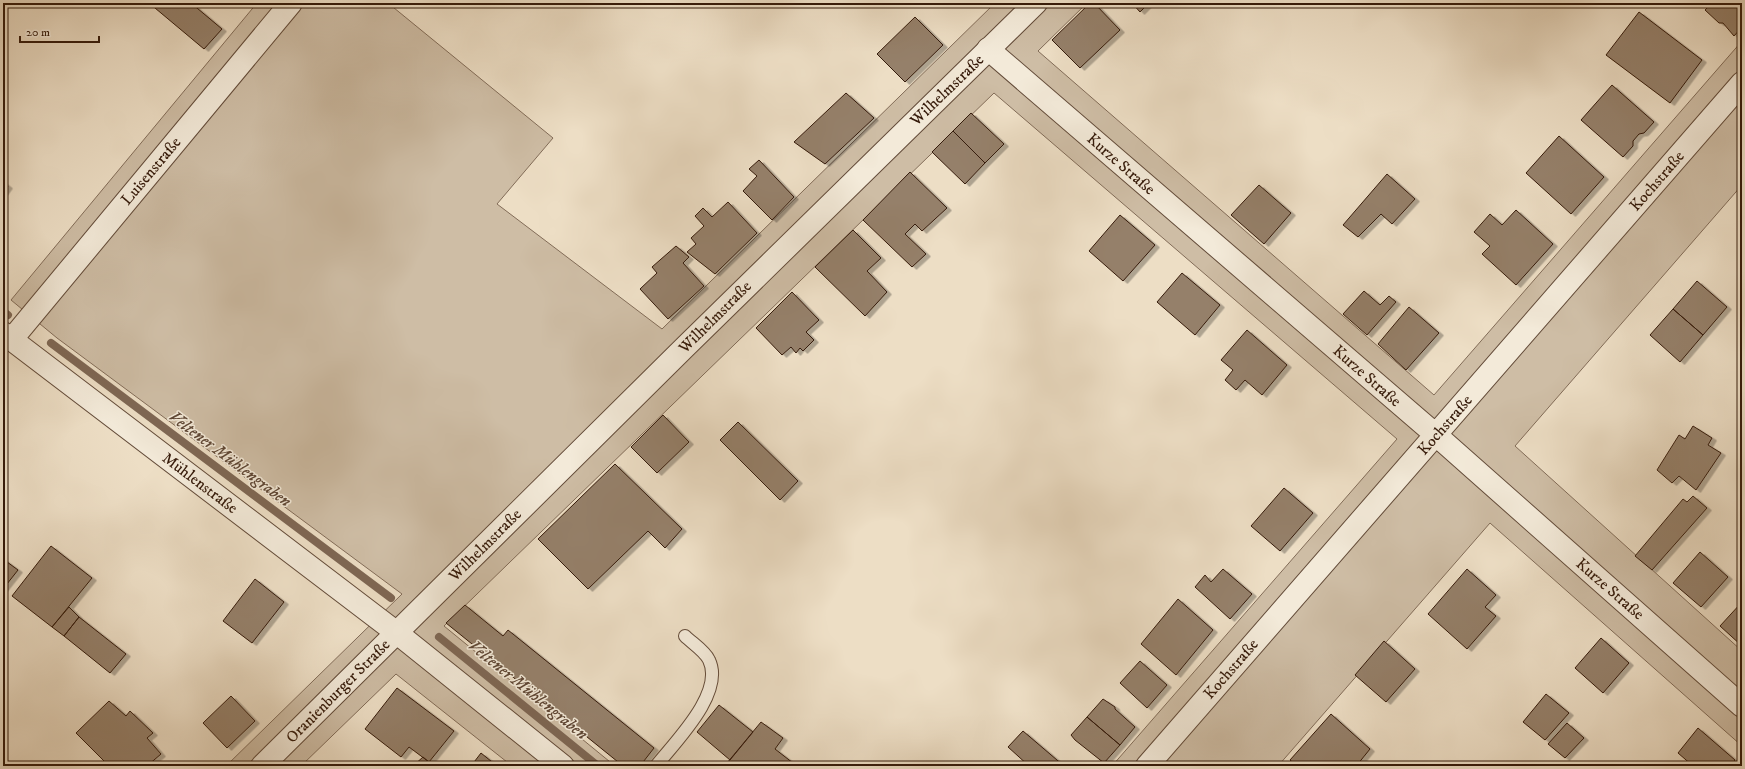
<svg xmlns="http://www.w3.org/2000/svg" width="1745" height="769" viewBox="0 0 1745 769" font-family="'IM FELL DW Pica',serif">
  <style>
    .green { fill: #cebda5; stroke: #826c58 }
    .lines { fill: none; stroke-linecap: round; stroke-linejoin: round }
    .stream { stroke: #7e6754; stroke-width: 8 }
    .building { fill: #95806b; stroke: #351a0a; filter: url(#shadow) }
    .service-casing { stroke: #634b39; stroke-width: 14 }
    .minor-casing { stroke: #634b39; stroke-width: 24 }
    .tertiary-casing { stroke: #634b39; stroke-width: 24 }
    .service { stroke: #f3ead9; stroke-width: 12 }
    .minor { stroke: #f3ead9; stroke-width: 22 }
    .tertiary { stroke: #f3ead9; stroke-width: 22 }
    .labels { text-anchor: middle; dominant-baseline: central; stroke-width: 3; stroke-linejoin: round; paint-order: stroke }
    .street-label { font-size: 16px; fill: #351a0a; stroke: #f3ead9 }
    .water-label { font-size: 17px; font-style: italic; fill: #5f4735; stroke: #f3ead9 }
  </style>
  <defs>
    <filter id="shadow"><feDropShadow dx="4.5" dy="2.5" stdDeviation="0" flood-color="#0004"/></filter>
  </defs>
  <rect width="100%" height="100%" fill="#eddec5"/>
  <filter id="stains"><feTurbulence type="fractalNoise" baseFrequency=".005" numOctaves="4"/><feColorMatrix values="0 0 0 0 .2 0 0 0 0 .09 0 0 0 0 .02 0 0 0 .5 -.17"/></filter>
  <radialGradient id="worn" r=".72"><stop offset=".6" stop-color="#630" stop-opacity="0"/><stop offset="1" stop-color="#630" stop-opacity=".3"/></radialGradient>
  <!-- green -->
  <path class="green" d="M257 3H388L553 138 497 204 662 329 995 3H1087L1038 51 1434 395 1742 41V185L1515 446 1742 651V746L1490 523 1278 766H1112L1397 439 994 93 444 626 615 766H512L396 674 301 766H226L402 594 57 338 11 300Z"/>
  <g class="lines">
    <!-- stream -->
    <path class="stream" d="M3 311 8 315
      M51 343 391 598
      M439 637 598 766"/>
  </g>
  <!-- building -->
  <path class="building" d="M149 3H191L222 29 204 49Z
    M1090 3H1094L1120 30 1080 68 1052 40Z
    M1132 3H1149L1140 12Z
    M1712 3H1742V27L1734 36 1723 23H1719L1705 10Z
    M1639 12 1702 60 1670 103 1606 55Z
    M915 17 943 45 905 82 877 54Z
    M1612 85 1654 122 1644 133 1639 134 1633 141V146L1623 157 1581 120Z
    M846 93 874 118 825 164 794 142Z
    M971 113 1004 144 985 163 953 131Z
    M953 131 985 163 965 184 932 152Z
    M1559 136 1604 177 1571 214 1526 173Z
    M759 160 794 197 772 220 743 191 757 176 749 169Z
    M910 172 947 208 922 231 915 224 905 234 926 254 912 267 863 220Z
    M1387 174 1415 199 1392 224 1381 214 1358 237 1343 225Z
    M3 182 8 186 3 193Z
    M1259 185 1291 213 1264 244 1231 215Z
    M728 202 757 233 715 274 687 252 696 244 691 238 704 226 695 216 703 208 712 217Z
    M1516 210 1553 244 1516 285 1482 254 1490 246 1474 232 1490 214 1502 225Z
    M1120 215 1155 245 1123 281 1089 251Z
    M853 230 881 258 867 271 887 292 865 316 815 267Z
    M676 246 689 257 683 263 704 286 668 319 640 289 657 273 652 267Z
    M1182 273 1220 305 1195 335 1157 302Z
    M1697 281 1727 307 1703 335 1673 309Z
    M1364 291 1380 305 1389 296 1396 302 1367 335 1343 314Z
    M792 292 819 320 806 332 814 340 803 351 800 348 796 353 791 347 782 355 756 328Z
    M1409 307 1439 333 1406 370 1378 344Z
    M1673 309 1703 335 1680 362 1650 335Z
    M1247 330 1287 365 1262 395 1245 380 1236 390 1225 380 1233 370 1221 360Z
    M663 415 689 442 657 473 631 447Z
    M738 422 798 481 780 500 720 440Z
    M1693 426 1712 438 1708 445 1721 453 1696 490 1679 476 1672 483 1657 470 1679 435 1685 439Z
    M615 464 682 529 665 548 648 531 588 589 538 539Z
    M1284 488 1313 513 1280 551 1251 526Z
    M1693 496 1707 508 1652 570 1635 556 1683 499 1687 502Z
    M51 546 92 578 52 627 12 596Z
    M1700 552 1728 577 1701 607 1673 583Z
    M3 559 18 570 3 589Z
    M1223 569 1252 594 1230 619 1195 587 1205 575 1211 582Z
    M1467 569 1496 595 1485 607 1496 616 1467 649 1428 614Z
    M255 579 284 602 252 643 223 621Z
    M1178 599 1213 630 1176 675 1141 644Z
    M1742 602V646L1720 626Z
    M465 605 503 636 508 630 654 748 640 766H623L446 623Z
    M69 607 79 617 64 636 52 627Z
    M79 617 126 654 110 673 64 636Z
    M1601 638 1629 663 1603 693 1575 668Z
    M1384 641 1415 669 1386 702 1355 675Z
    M1140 661 1167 685 1147 708 1120 683Z
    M397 688 454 731 429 762 409 747 401 757 365 729Z
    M1546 694 1569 713 1545 740 1523 722Z
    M231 696 255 721 227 748 203 723Z
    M1103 699 1115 707V709L1135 727 1120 745 1087 717Z
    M109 701 126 716 130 711 153 733 147 738 161 754 147 766H109L76 733Z
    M719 705 753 732 730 760 697 732Z
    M1331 714 1370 749 1357 765 1358 766H1297L1290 760Z
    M1087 717 1120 745 1104 763 1075 740 1071 735Z
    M761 722 783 738 775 749 793 763 790 766H730L727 763Z
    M1567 723 1584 738 1565 758 1548 744Z
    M1698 728 1735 760 1730 766H1693L1678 753Z
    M1023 731 1064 766H1029L1008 747Z
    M481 753 497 766H471Z
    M423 757 429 762 435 766H413Z"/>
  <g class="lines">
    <defs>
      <path id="service" d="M656 766C675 742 725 693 709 660 705 651 692 643 685 636"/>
      <path id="minor" d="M988 49 1436 435 1742 706
        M3 333 397 633 563 766
        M12 339 291 3
        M1147 766 1742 83"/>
      <path id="tertiary" d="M262 766 685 347 1036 3"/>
    </defs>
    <!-- service casing -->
    <use href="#service" class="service-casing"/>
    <!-- minor casing -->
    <use href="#minor" class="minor-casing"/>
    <!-- tertiary casing -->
    <use href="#tertiary" class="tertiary-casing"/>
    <!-- service -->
    <use href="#service" class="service"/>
    <!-- minor -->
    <use href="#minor" class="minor"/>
    <!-- tertiary -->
    <use href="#tertiary" class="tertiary"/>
  </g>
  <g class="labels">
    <!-- street labels -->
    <g class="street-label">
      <text transform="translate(947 90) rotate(-44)">Wilhelmstraße</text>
      <text transform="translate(1121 164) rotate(41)">Kurze Straße</text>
      <text transform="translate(151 171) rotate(-50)">Luisenstraße</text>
      <text transform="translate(1657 181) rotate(-49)">Kochstraße</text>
      <text transform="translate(715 317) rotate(-45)">Wilhelmstraße</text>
      <text transform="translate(1367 376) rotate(41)">Kurze Straße</text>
      <text transform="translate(1445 425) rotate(-49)">Kochstraße</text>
      <text transform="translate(200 483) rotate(37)">Mühlenstraße</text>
      <text transform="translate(485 545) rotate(-45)">Wilhelmstraße</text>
      <text transform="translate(1610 589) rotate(41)">Kurze Straße</text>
      <text transform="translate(1231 669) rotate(-49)">Kochstraße</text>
      <text transform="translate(338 691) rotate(-45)">Oranienburger Straße</text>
    </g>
    <!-- water labels -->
    <g class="water-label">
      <text transform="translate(230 459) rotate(37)">Veltener Mühlengraben</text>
      <text transform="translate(528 690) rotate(39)">Veltener Mühlengraben</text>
    </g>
  </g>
  <!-- margin -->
  <rect width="1745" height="769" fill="none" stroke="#eddec5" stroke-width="16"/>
  <rect x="4" y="4" width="1737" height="761" fill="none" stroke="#351a0a" stroke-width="2"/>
  <rect x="8" y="8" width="1729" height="753" fill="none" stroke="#351a0a"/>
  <!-- scale -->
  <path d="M20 36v6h79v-6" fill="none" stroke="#351a0a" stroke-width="2"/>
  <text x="26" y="36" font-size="12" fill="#351a0a" stroke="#f3ead9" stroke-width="3" paint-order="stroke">20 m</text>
  <rect width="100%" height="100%" filter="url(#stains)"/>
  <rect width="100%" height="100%" fill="url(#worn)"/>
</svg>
